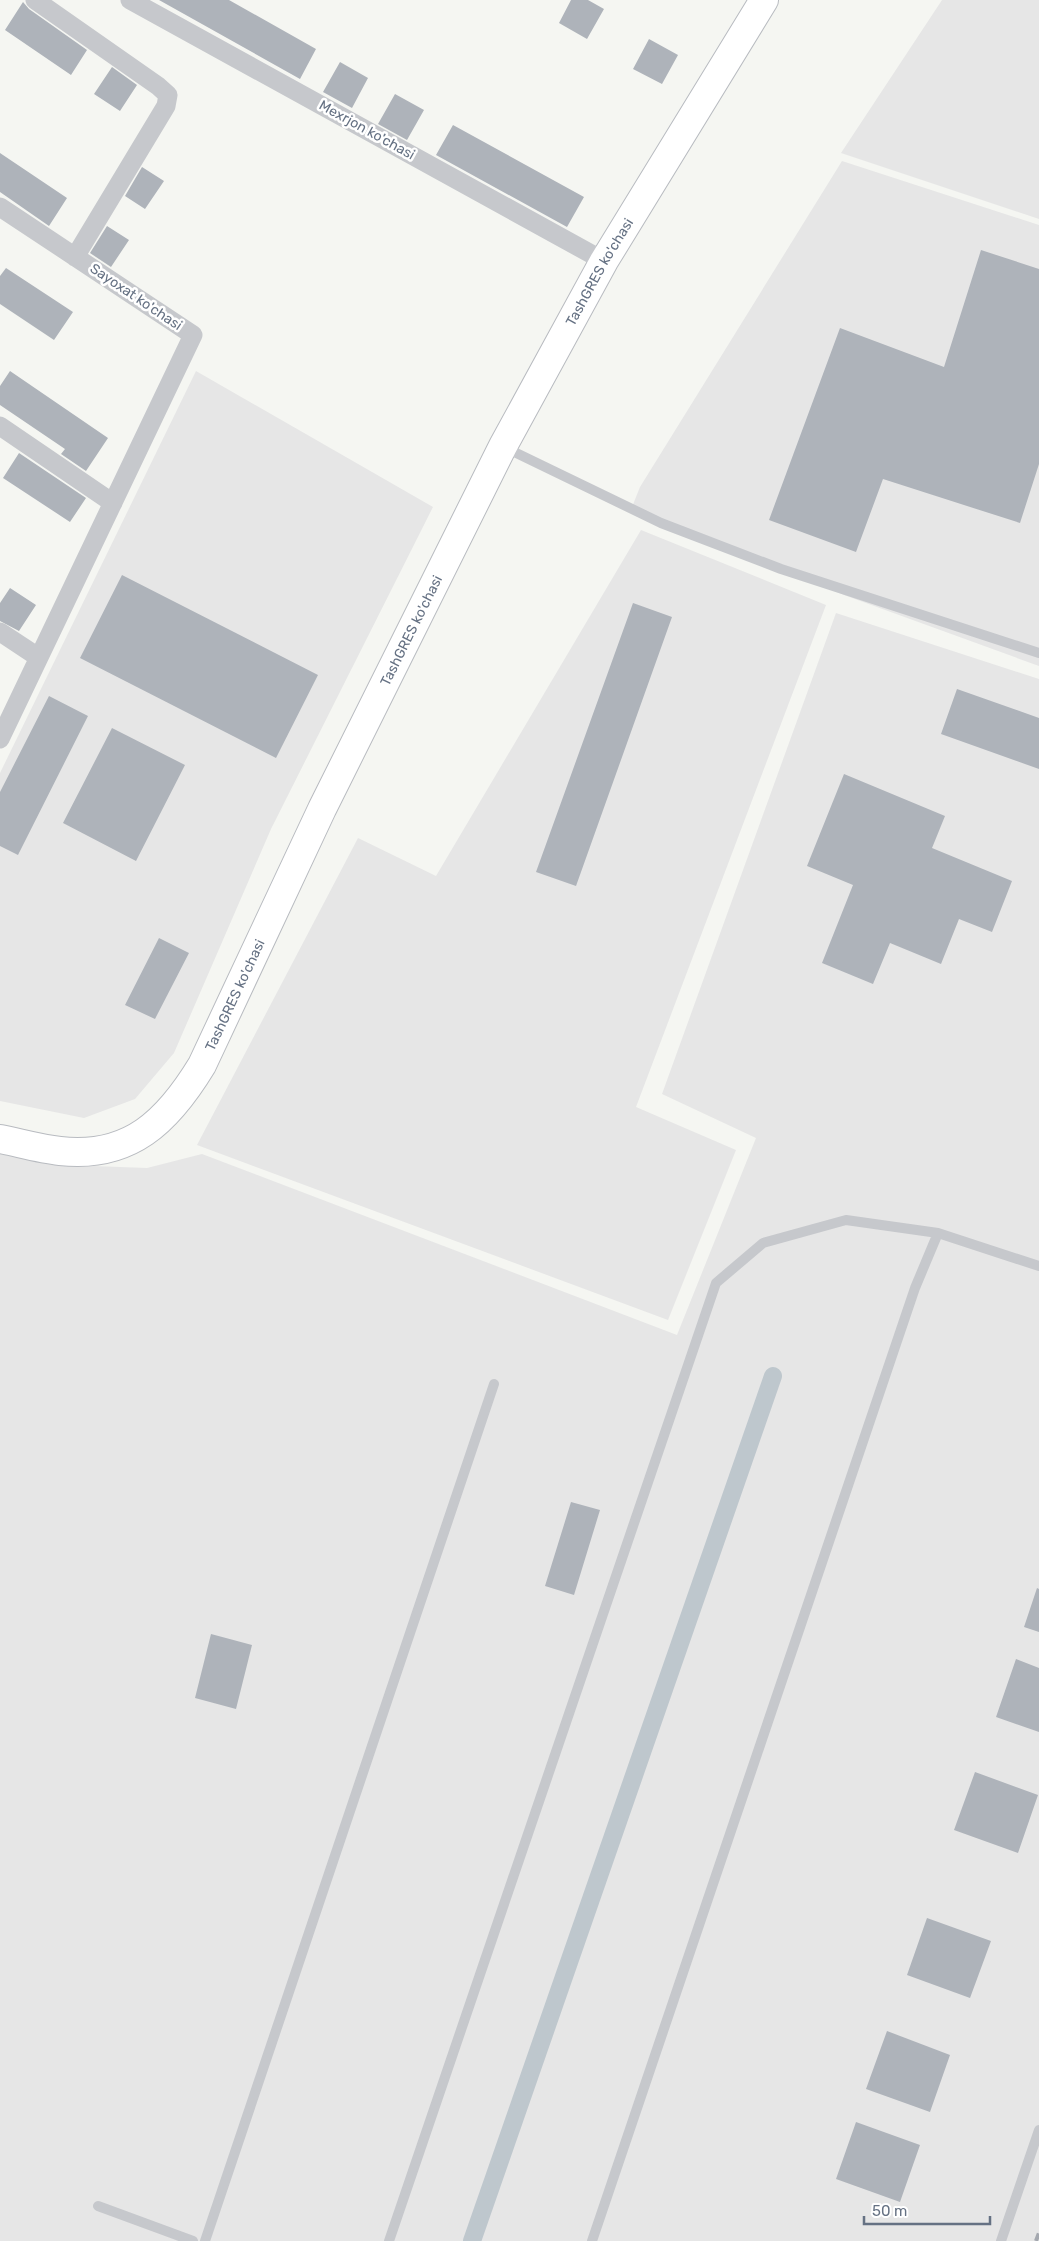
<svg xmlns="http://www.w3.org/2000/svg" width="1039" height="2241" viewBox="0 0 1039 2241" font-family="Rubik,sans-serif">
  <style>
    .built { fill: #e6e6e6 }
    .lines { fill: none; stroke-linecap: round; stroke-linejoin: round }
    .canal { stroke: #bec7cd; stroke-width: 18 }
    .building { fill: #aeb3ba }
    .secondary-casing { stroke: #b8bbc0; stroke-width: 30 }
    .lane { stroke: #c6c8cc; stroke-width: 10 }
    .street { stroke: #c6c8cc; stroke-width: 19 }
    .secondary { stroke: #fff; stroke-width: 28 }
    .rail { stroke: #a4a8af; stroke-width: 4; stroke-dasharray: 8 4; stroke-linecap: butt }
    .labels { text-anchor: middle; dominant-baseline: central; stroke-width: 5; stroke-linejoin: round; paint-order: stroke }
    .street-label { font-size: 14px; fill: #657183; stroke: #fff }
  </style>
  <rect width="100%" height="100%" fill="#f5f6f2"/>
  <!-- built -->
  <path class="built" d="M942 0H1039V219L841 153Z
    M842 161 1039 225V666L844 595 632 507 640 487Z
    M196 371 433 507 271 829 174 1053 135 1099 84 1118 0 1101V773Z
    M641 530 826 605 636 1107 736 1150 668 1320 197 1145 358 838 436 876Z
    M836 613 1039 679V2241H0V1154L66 1165 147 1168 202 1154 677 1335 756 1138 662 1094Z"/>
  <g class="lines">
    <!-- canal -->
    <path class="canal" d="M472 2241 773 1376"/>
  </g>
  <!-- building -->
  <path class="building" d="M159 0H229L316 49 300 79Z
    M571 0H588L604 9 587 39 559 23Z
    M23 2 29 9 87 50 71 75 5 30Z
    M649 39 678 55 662 84 633 69Z
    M340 62 368 78 352 108 323 92Z
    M112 67 137 85 120 111 94 94Z
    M395 94 424 110 407 140 378 124Z
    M453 125 584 197 567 227 436 155Z
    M0 153 67 198 49 226 0 192Z
    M142 167 164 181 145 209 125 196Z
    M107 226 129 240 111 267 90 253Z
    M981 250 1039 269V464L1020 523 883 479 856 552 769 520 840 328 944 367Z
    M6 268 73 312 54 340 0 304V276Z
    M10 371 108 438 86 471 61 454 65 449 0 405V386Z
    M19 453 86 498 70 522 3 478Z
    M122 575 318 675 276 758 80 658Z
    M10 588 36 605 19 631 0 621V603Z
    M633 603 672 617 576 886 536 872Z
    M957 689 1039 718V769L941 734Z
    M49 696 88 716 18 855 0 846V792Z
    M112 728 185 765 136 861 63 823Z
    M844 774 945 816 932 848 1012 881 992 932 959 919 941 964 890 943 873 984 822 963 853 885 807 866Z
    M159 938 189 953 155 1019 125 1005Z
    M571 1502 600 1510 574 1595 545 1586Z
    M1037 1588 1039 1589V1632L1024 1627Z
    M211 1634 252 1645 236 1709 195 1698Z
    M1016 1659 1039 1668V1732L996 1717Z
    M975 1772 1038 1795 1018 1853 954 1830Z
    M927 1918 991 1941 970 1998 907 1975Z
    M887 2031 950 2055 930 2112 866 2089Z
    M856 2122 920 2145 900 2202 836 2179Z"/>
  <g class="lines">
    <defs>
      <g id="secondary">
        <path id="s1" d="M0 1139C20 1143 40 1149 60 1151 130 1159 168 1121 202 1065L322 809 503 446 604 261 764 0"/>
      </g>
    </defs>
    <!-- secondary casing -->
    <use href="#secondary" class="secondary-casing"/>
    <!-- lane -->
    <path class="lane" d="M504 447 661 523 781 569 1039 653
      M98 2206 193 2241
      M205 2241 494 1384
      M389 2241 716 1283 763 1243 846 1220 938 1233 1039 1266
      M592 2241 915 1288 938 1233
      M1001 2241 1039 2130"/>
    <!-- street -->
    <path class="street" d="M35 0 158 86 168 95 166 106 75 257
      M130 0 604 261
      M0 207 193 335 0 739
      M0 426 113 503
      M0 632 38 657"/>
    <!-- secondary -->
    <use href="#secondary" class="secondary"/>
    <!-- rail -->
    <path class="rail" d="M1036 2241 1039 2233"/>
  </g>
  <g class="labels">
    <!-- street labels -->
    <g class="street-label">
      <text transform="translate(367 130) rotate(29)">Mexrjon ko'chasi</text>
      <text stroke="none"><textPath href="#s1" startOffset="1126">TashGRES ko'chasi</textPath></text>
      <text transform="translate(136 297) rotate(34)">Sayoxat ko'chasi</text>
      <text stroke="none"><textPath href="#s1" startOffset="721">TashGRES ko'chasi</textPath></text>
      <text stroke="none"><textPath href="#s1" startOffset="316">TashGRES ko'chasi</textPath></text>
    </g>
  </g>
  <!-- scale -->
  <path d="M864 2216v8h126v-8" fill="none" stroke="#657183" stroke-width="2.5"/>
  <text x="872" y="2216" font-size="15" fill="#657183" stroke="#ffffff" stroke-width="4" paint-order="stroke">50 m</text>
</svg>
